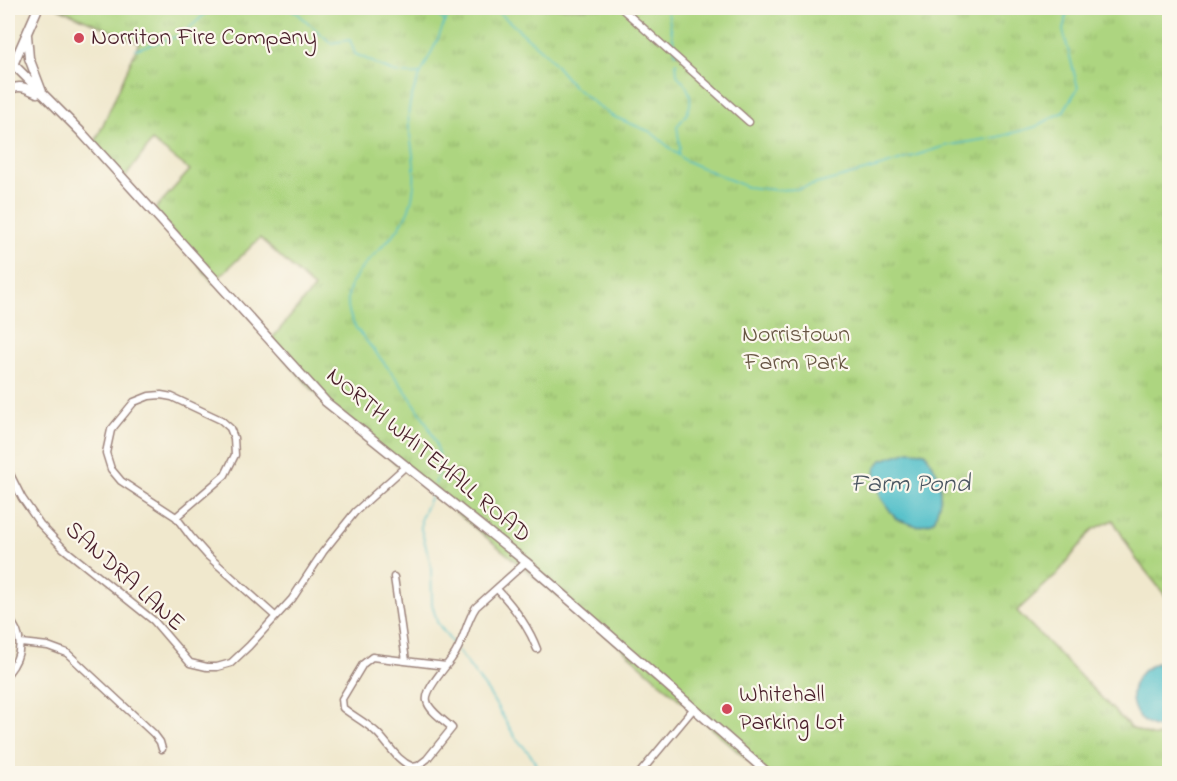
<svg xmlns="http://www.w3.org/2000/svg" width="1177" height="781" viewBox="0 0 1177 781" font-family="'Indie Flower',sans-serif">
  <style>
    .grass { fill: url(#grass-tufts); stroke: #7c7a56; stroke-width: 1.5 }
    .water { fill: #51bfc9; stroke: #4e6f7a; stroke-width: 1.5 }
    .lines { fill: none; stroke-linecap: round; stroke-linejoin: round }
    .stream { stroke: #51bfc9; stroke-width: 1.5 }
    .minor-casing { stroke: #9d847c; stroke-width: 9 }
    .major-casing { stroke: #9d847c; stroke-width: 11 }
    .minor { stroke: #fff; stroke-width: 6 }
    .major { stroke: #fff; stroke-width: 8 }
    .poi-dot { fill: #d1495b; stroke: #fbf7ec; stroke-width: 2 }
    .labels { text-anchor: middle; dominant-baseline: central; stroke-width: 4.5; stroke-linejoin: round; paint-order: stroke }
    .poi-label { font-size: 24px; fill: #4a1f2b; stroke: #fbf7ec; text-anchor: start }
    .park-label { font-size: 24px; fill: #685644; stroke: #fbf7ec }
    .street-label { font-size: 24px; fill: #4a1f2b; stroke: #fbf7ec }
    .water-label { font-size: 26px; font-style: italic; fill: #4c5762; stroke: #fbf7ec }
  </style>
  <defs>
    <pattern id="grass-tufts" width="24" height="20" patternUnits="userSpaceOnUse" patternTransform="scale(1.5)"><rect width="24" height="20" fill="#add580"/><path d="M3 7l-1-3M5 7V3M7 7l1-3M15 17l-1-3M17 17v-4M19 17l1-3" fill="none" stroke="#96b66f"/></pattern>
  </defs>
  <rect width="100%" height="100%" fill="#fbf7ec"/>
  <filter id="ink" filterUnits="userSpaceOnUse"><feTurbulence type="fractalNoise" baseFrequency=".0167" numOctaves="2"/><feDisplacementMap in="SourceGraphic" scale="12" xChannelSelector="R" yChannelSelector="G"/><feConvolveMatrix kernelMatrix="1 2 1 2 8 2 1 2 1" color-interpolation-filters="sRGB"/></filter>
  <filter id="wash" filterUnits="userSpaceOnUse"><feTurbulence type="fractalNoise" baseFrequency=".008" numOctaves="4" result="noise"/><feDisplacementMap in="SourceGraphic" scale="24" xChannelSelector="R" yChannelSelector="G"/><feGaussianBlur stdDeviation="1.35" result="paint"/><feColorMatrix in="noise" values="0 0 0 0 0 0 0 0 0 0 0 0 0 0 0 0 0 1.4 0 .05"/><feComposite in="paint" operator="in"/></filter>
  <g filter="url(#wash)">
    <rect width="100%" height="100%" fill="#f0e8cd"/>
    <!-- grass -->
    <path class="grass" d="M58 8H1169V600L1136 559 1113 520 1092 530 1058 573 1017 611 1131 728 1151 736 1169 737V773H762L618 645 333 412 269 342 314 288 260 238 213 283 155 209 190 170 152 141 124 179 95 143 139 43Z"/>
    <!-- water -->
    <path class="water" d="M909 451 925 452 940 478V500L935 519 932 522 917 526 896 519 881 498 875 473 876 467 882 460Z
      M1163 661 1170 662 1169 728C1127 733 1115 673 1163 661Z"/>
    <g class="lines">
      <!-- stream -->
      <path class="stream" d="M200 8C210 13 216 14 226 8
        M288 8 295 11 331 43 350 40 355 54C381 64 390 77 420 74
        M407 8 410 11 435 12 445 22
        M494 8 547 55 574 87 598 106 612 116 651 132 684 160 747 187 776 190 798 189 883 166 945 146 998 137 1035 127 1063 112 1078 88 1063 30 1068 8
        M667 8 676 54
        M136 49 182 35 207 12
        M676 62 677 75C696 93 694 109 677 126L680 147 678 154
        M435 484C439 473 441 459 437 447 426 410 380 359 356 328 329 283 374 260 398 229 418 202 416 172 411 141 410 131 407 119 409 109 411 89 428 60 437 41 442 30 446 13 458 8
        M433 492 421 518V529L431 565 432 604 437 622 455 647
        M458 651 489 693 515 737 530 754 542 774"/>
    </g>
  </g>
  <g filter="url(#ink)">
    <g class="lines">
      <defs>
        <path id="minor" d="M621 8 749 122
          M8 470 22 498 40 524 63 548 154 621 190 663 207 667H217L231 663 249 646 292 599 323 552 355 512 406 466
          M176 517 225 475 235 455 234 438 230 428 221 420 172 397 161 395 149 396 134 402 111 430 106 453 111 469 121 481 176 517 191 537 208 556 275 616
          M394 577 406 661
          M497 589C514 607 528 625 537 649
          M8 618C24 635 23 655 8 673
          M21 643 48 646 67 653 154 734 160 742 162 749
          M446 666 372 657 363 664 342 699 343 708C353 716 365 722 375 731 388 742 395 760 413 767L418 766 427 759 452 728C445 721 429 711 427 701 424 690 446 667 452 658 464 643 465 623 476 607L526 562
          M639 774 694 708"/>
        <path id="major" d="M27 35 29 58 42 92
          M8 59 81 132 326 402 526 562 769 774
          M8 76 38 8
          M8 92C17 83 27 88 37 93"/>
      </defs>
      <!-- minor casing -->
      <use href="#minor" class="minor-casing"/>
      <!-- major casing -->
      <use href="#major" class="major-casing"/>
      <!-- minor -->
      <use href="#minor" class="minor"/>
      <!-- major -->
      <use href="#major" class="major"/>
    </g>
  </g>
  <!-- markers -->
  <g class="poi-dot">
    <circle cx="79" cy="38" r="6"/>
    <circle cx="727" cy="709" r="6"/>
  </g>
  <g class="labels">
    <!-- poi labels -->
    <g class="poi-label">
      <text x="91" y="38">Norriton Fire Company</text>
      <text x="739" y="695">Whitehall<tspan x="739" dy="28">Parking Lot</tspan></text>
    </g>
    <!-- park labels -->
    <g class="park-label">
      <text x="796" y="335">Norristown<tspan x="796" dy="28">Farm Park</tspan></text>
    </g>
    <!-- street labels -->
    <g class="street-label">
      <text transform="translate(428 456) rotate(40)">NORTH WHITEHALL ROAD</text>
      <text transform="translate(124 577) rotate(42)">SANDRA LANE</text>
    </g>
    <!-- water labels -->
    <g class="water-label">
      <text x="910" y="485">Farm Pond</text>
    </g>
  </g>
  <!-- margin -->
  <rect width="1177" height="781" fill="none" stroke="#fbf7ec" stroke-width="30"/>
</svg>
